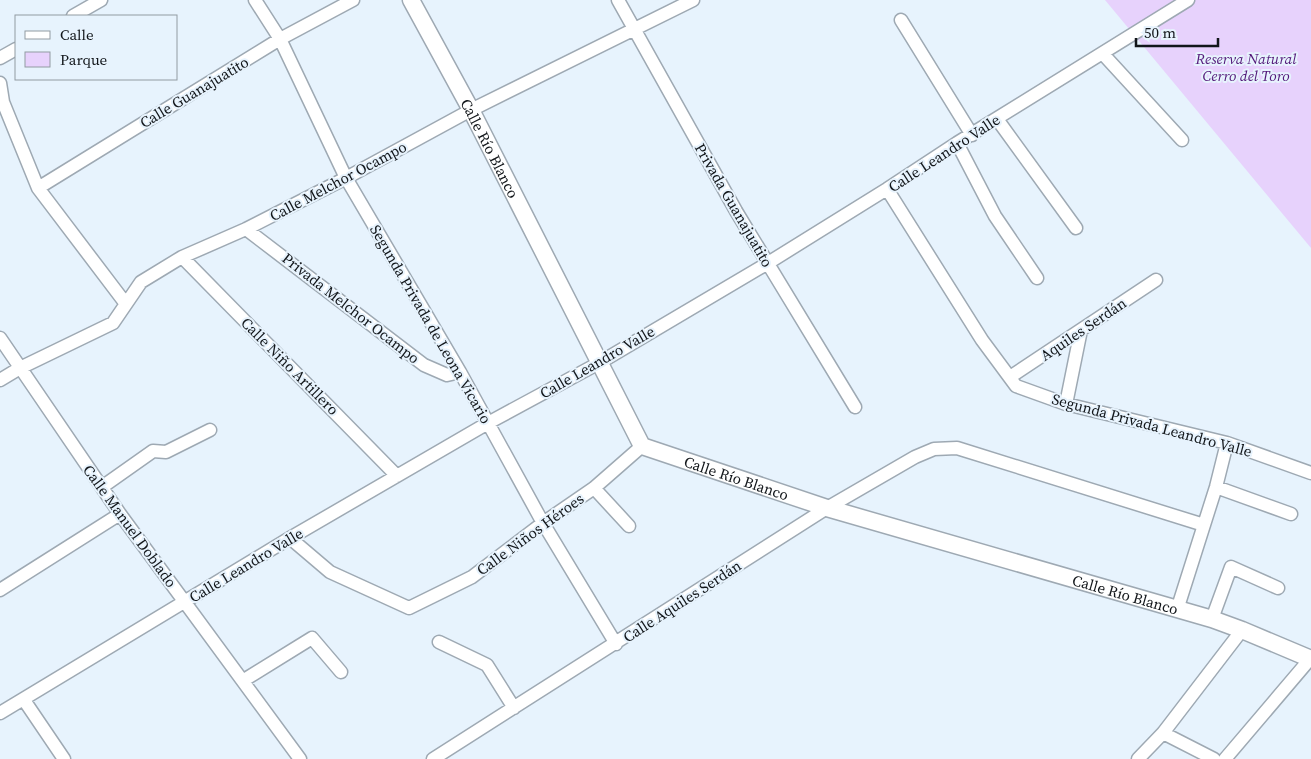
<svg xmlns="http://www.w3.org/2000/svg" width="1311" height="759" viewBox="0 0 1311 759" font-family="'Source Serif 4',serif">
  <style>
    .green { fill: #e7d2fc }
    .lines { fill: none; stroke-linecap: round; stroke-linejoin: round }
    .minor-casing { stroke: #9ea9b3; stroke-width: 15 }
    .tertiary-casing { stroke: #9ea9b3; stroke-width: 19 }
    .minor { stroke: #fff; stroke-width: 12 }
    .tertiary { stroke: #fff; stroke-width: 16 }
    .labels { text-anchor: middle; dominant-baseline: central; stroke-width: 4; stroke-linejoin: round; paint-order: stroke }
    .park-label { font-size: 15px; font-style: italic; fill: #53197a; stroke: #e7f3fd }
    .street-label { font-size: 15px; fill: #12161a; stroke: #e7f3fd }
  </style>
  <rect width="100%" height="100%" fill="#e7f3fd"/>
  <!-- green -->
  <path class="green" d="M1105 0H1311V248Z"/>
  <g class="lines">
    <defs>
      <path id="minor" d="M255 0 280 39 346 178 460 372 543 523 616 644
        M618 0 736 211 855 407
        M73 16 101 0
        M901 20 972 135
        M1103 54 1182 140
        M0 58 16 49
        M0 83 3 102 38 188 126 304
        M997 119 1076 228
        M957 143 995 216 1037 278
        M38 188 280 39 353 0
        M887 189 982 340 1016 386 1066 404 1227 443 1311 473
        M246 229 424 365 447 375 460 372
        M182 257 397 476
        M0 338 120 514 300 759
        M1010 377 1156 280
        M0 380 20 368 113 323 141 282 182 257 246 229 346 178 471 110 693 0
        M1066 404 1081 330
        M102 487 153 451 166 452 210 430
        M1216 487 1291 514
        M594 488 629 526
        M290 538 330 572 409 608 472 577 543 523 594 488 642 446
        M0 590 120 514
        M1177 610 1216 487 1227 443
        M1212 619 1231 567 1278 588
        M439 642 487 665 514 708
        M244 680 312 638 341 672
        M24 700 64 759
        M0 713 290 538 488 423 599 363 768 263 887 189 957 143 1188 0
        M1163 733 1214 759
        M433 759 827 508 915 457 934 449 957 448 1204 525
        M1138 759 1163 733 1242 630
        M1225 759 1310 659"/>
      <g id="tertiary">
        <path id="s1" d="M411 0 471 110 642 446 827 508 1212 619 1242 630 1311 659"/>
      </g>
    </defs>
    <!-- minor casing -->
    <use href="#minor" class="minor-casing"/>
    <!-- tertiary casing -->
    <use href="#tertiary" class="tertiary-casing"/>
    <!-- minor -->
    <use href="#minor" class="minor"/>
    <!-- tertiary -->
    <use href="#tertiary" class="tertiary"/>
  </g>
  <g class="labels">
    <!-- park labels -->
    <g class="park-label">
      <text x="1246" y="58">Reserva Natural<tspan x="1246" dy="17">Cerro del Toro</tspan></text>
    </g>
    <!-- street labels -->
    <g class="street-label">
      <text transform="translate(194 92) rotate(-31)">Calle Guanajuatito</text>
      <text stroke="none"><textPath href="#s1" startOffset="168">Calle Río Blanco</textPath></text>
      <text transform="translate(944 153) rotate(-33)">Calle Leandro Valle</text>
      <text transform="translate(338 181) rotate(-28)">Calle Melchor Ocampo</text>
      <text transform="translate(734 205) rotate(60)">Privada Guanajuatito</text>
      <text transform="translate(351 308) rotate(38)">Privada Melchor Ocampo</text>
      <text transform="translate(431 324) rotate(60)">Segunda Privada de Leona Vicario</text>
      <text transform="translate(1083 329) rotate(-34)">Aquiles Serdán</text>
      <text transform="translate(597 362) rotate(-30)">Calle Leandro Valle</text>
      <text transform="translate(290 366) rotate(45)">Calle Niño Artillero</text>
      <text transform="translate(1152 425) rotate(15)">Segunda Privada Leandro Valle</text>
      <text stroke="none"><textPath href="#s1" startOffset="602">Calle Río Blanco</textPath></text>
      <text transform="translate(130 526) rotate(54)">Calle Manuel Doblado</text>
      <text transform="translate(530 534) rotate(-36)">Calle Niños Héroes</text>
      <text transform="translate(246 565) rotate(-31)">Calle Leandro Valle</text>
      <text stroke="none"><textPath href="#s1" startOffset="1008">Calle Río Blanco</textPath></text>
      <text transform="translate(682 601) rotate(-33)">Calle Aquiles Serdán</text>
    </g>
  </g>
  <!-- legend -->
  <rect x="15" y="15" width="162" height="65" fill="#e7f3fd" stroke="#929ba2"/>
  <rect x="25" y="31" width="25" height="8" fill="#ffffff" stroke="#929ba2"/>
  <text x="60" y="40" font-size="15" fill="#12161a">Calle</text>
  <rect x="25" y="52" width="25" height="15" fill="#e7d2fc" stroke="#929ba2"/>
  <text x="60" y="65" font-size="15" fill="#12161a">Parque</text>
  <!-- scale -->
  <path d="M1136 38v8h82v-8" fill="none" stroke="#12161a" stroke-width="2.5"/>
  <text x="1144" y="38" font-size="15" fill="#12161a" stroke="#e7f3fd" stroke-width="4" paint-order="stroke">50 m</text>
</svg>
